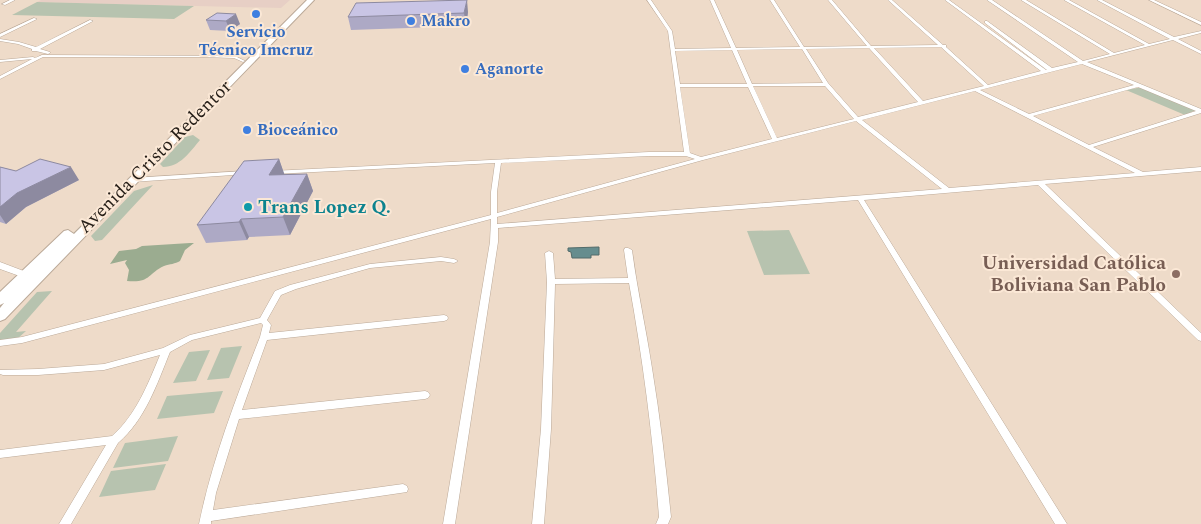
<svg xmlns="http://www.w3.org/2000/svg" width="1201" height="524" viewBox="0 0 1201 524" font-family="Spectral,serif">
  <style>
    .industrial { fill: #e7cfc5 }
    .green { fill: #b7c3af }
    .forest { fill: #9bac90 }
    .water { fill: #668d8e; stroke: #526b6a }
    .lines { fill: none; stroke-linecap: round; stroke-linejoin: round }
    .minor-casing { stroke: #bba998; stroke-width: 1 }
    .tertiary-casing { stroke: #bba998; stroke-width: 1 }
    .trunk-casing { stroke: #bba998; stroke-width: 2 }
    .minor { fill: #fff; fill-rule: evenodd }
    .tertiary { fill: #fff; fill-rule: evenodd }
    .trunk { fill: #fff; fill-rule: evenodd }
    .wall { fill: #ada9c5 }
    .shaded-wall { fill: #8d8aa0 }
    .building { fill: #c9c5e5; stroke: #8d8aa0 }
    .shop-dot { fill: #3f7fe0; stroke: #fbe8d6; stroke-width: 2 }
    .culture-dot { fill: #0f9aa8; stroke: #fbe8d6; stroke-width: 2 }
    .education-dot { fill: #8d6e63; stroke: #fbe8d6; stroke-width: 2 }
    .labels { text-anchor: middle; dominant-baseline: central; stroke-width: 4; stroke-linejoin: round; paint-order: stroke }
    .far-shop-label { font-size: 16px; font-weight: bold; fill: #366cbe; stroke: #fbe8d6; text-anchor: start }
    .street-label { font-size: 19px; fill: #241d17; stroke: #fbe8d6 }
    .culture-label { font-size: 19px; font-weight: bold; fill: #0d838f; stroke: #fbe8d6; text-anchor: start }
    .education-label { font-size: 19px; font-weight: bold; fill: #785e54; stroke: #fbe8d6; text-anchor: end }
  </style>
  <rect width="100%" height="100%" fill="#eedbc9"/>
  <!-- industrial -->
  <path class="industrial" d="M41 0H290L281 8 37 2Z"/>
  <!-- green -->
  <path class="green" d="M308 0 0 309V306Z
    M37 2 194 6 174 19 12 15Z
    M1137 88H1142L1196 110 1185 115 1126 90Z
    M193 135 200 140C190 152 180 167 163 167L160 164 185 137Z
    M153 185 102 240 95 241 91 236 134 191Z
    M789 230 810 274 764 275 747 231Z
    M52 291 16 332 26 331 17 339 0 342V333L37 292Z
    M242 346 229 378 207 380 221 348Z
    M210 350 196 381 173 383 189 352Z
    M223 391 214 413 157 419 167 396Z
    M178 436 168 461 113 468 125 443Z
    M166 464 155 490 99 497 111 471Z"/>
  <!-- forest -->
  <path class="forest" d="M190 243H194L185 250 180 261C175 264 170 264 164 266 147 274 151 283 127 281L129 270 125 263 127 260 110 264 119 251 136 249 142 246Z"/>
  <!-- water -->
  <path class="water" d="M599 247V255H591V258H572L571 252 568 251V248Z"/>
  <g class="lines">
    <defs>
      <path id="minor" d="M10 0H15L5 5 2 4Z
        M647 0H651L672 31 675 49 731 48 710 0H714L736 48 800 47 770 0H774L804 47 867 46 828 0H832L871 46 938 45 888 0H892L943 45H946V47L988 85 1041 71 945 0H949L1046 70H1047L985 23V21H987L1052 68 1078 62 987 0H992L1083 61 1110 54 1021 0H1026L1114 53 1145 45 1064 0H1069L1149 44 1170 39 1097 0H1102L1174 37 1201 31V33L1178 39 1201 51V54L1173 40 1087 62 1201 109V113L1093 147 1143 172 1201 167V171L1045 184 1201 333V341L1198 340 1038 185 864 200 1067 524H1055L858 200 498 228V242L455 524H443L490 242 491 219 22 343 0 346V340L22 337 491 215V192L495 163 274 174 272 173V171L649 152H684L668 31ZM941 47 984 86 923 101 874 48ZM869 48 918 102 858 117 828 83 806 49ZM802 49 823 83 752 84 737 50ZM732 50 747 84H680L675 51ZM1082 64 1134 85 1029 114 980 90ZM753 86H825L854 119 777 138ZM680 87H748L772 139 701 157 690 153ZM1138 87 1196 111 1089 145 1033 116ZM975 91 1135 173 949 188 862 120ZM856 121 942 189 497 224V217L703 160ZM649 156H686L695 159 497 213V192L501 163Z
        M1149 0H1154L1201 22V25Z
        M34 18 37 19 0 37V34Z
        M90 20 93 21 40 49 50 52V53L48 54 36 51H32V49L18 44 0 41V39L19 42 36 47Z
        M255 49H257V51L229 54 227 53 229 52Z
        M42 55 235 56 245 61 243 62 234 58 202 57H43L0 79V76L32 59 0 62V60L33 57 35 58Z
        M245 171 248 173 247 174 132 182 129 180 132 178Z
        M625 248H628L632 250C637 289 646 328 652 368 660 417 666 467 671 517L668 524H656L659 517C653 438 643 360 629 283L555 284 551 429 544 524H532L541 429 547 282 545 253 549 251 553 253 555 279 628 278 624 250Z
        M441 257 454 259 458 261 454 263 441 261 370 268 296 289 281 295 267 320 271 325 269 333 444 315 447 316 448 318 447 320 444 321 267 340 242 410 425 391 428 392 430 395 428 398 425 399 239 419 216 493 213 510 403 484 407 486 408 489 407 492 211 521V524H199C212 460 236 398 260 337L263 325 261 323 192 340 170 352C157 384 145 420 118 443L71 524H59L106 445 0 458V450L112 436C136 415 148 384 160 355L104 370 38 375H3L0 374V370L38 369 104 364 163 348 190 335 260 318 275 291 290 285 370 264Z"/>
      <path id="tertiary" d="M0 262 29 273 30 275 25 278 0 269Z"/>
      <path id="trunk" d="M307 0H314L5 319 0 321V308L4 303 0 305V292L64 231 68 230 74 234Z"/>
    </defs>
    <!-- minor casing -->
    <use href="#minor" class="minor-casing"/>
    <!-- tertiary casing -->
    <use href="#tertiary" class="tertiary-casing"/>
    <!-- trunk casing -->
    <use href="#trunk" class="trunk-casing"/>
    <!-- minor -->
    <use href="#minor" class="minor"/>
    <!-- tertiary -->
    <use href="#tertiary" class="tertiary"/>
    <!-- trunk -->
    <use href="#trunk" class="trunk"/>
  </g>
  <!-- wall -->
  <path class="wall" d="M468 12 466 26 351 30 348 17Z
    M217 13 240 24 230 31 210 30 206 20Z
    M279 159 284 174H307L313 191 290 235 249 237 247 240 206 243 197 225Z
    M0 167 16 171 79 180 26 207 6 224 0 222Z"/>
  <!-- shaded-wall -->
  <path class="shaded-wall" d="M467 0 468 12 466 26 464 13Z
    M236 14 240 24 230 31 226 21Z
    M279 159 285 176 269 175Z
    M71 167 79 180 26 207 6 224 0 215V207L17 193Z
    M307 174 313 191 290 235 283 217Z
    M241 219 249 237 247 240 239 222Z"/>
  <!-- building -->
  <path class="building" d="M467 0 464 13 348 17 356 3Z
    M217 13 236 14 226 21 206 20Z
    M40 159 71 167 17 193 0 207V167L16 171Z
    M279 159 269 175 307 174 283 217 241 219 239 222 197 225 244 161Z"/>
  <!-- markers -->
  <g class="shop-dot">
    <circle cx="256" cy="14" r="5"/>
    <circle cx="411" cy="21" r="5"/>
    <circle cx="465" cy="69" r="5"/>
    <circle cx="247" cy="130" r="5"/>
  </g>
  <circle class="culture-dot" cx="248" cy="207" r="5"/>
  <circle class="education-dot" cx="1176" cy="274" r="5"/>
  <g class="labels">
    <!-- far-shop labels -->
    <g class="far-shop-label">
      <text x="421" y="21">Makro</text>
      <text x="256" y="32" text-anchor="middle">Servicio<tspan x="256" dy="18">Técnico Imcruz</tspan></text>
      <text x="475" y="69">Aganorte</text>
      <text x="257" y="130">Bioceánico</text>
    </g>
    <!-- street labels -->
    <g class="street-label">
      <text transform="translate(155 157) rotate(-45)">Avenida Cristo Redentor</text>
    </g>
    <!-- culture labels -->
    <g class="culture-label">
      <text x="258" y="207">Trans Lopez Q.</text>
    </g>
    <!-- education labels -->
    <g class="education-label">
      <text x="1166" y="263">Universidad Católica<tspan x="1166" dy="22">Boliviana San Pablo</tspan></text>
    </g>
  </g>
</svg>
